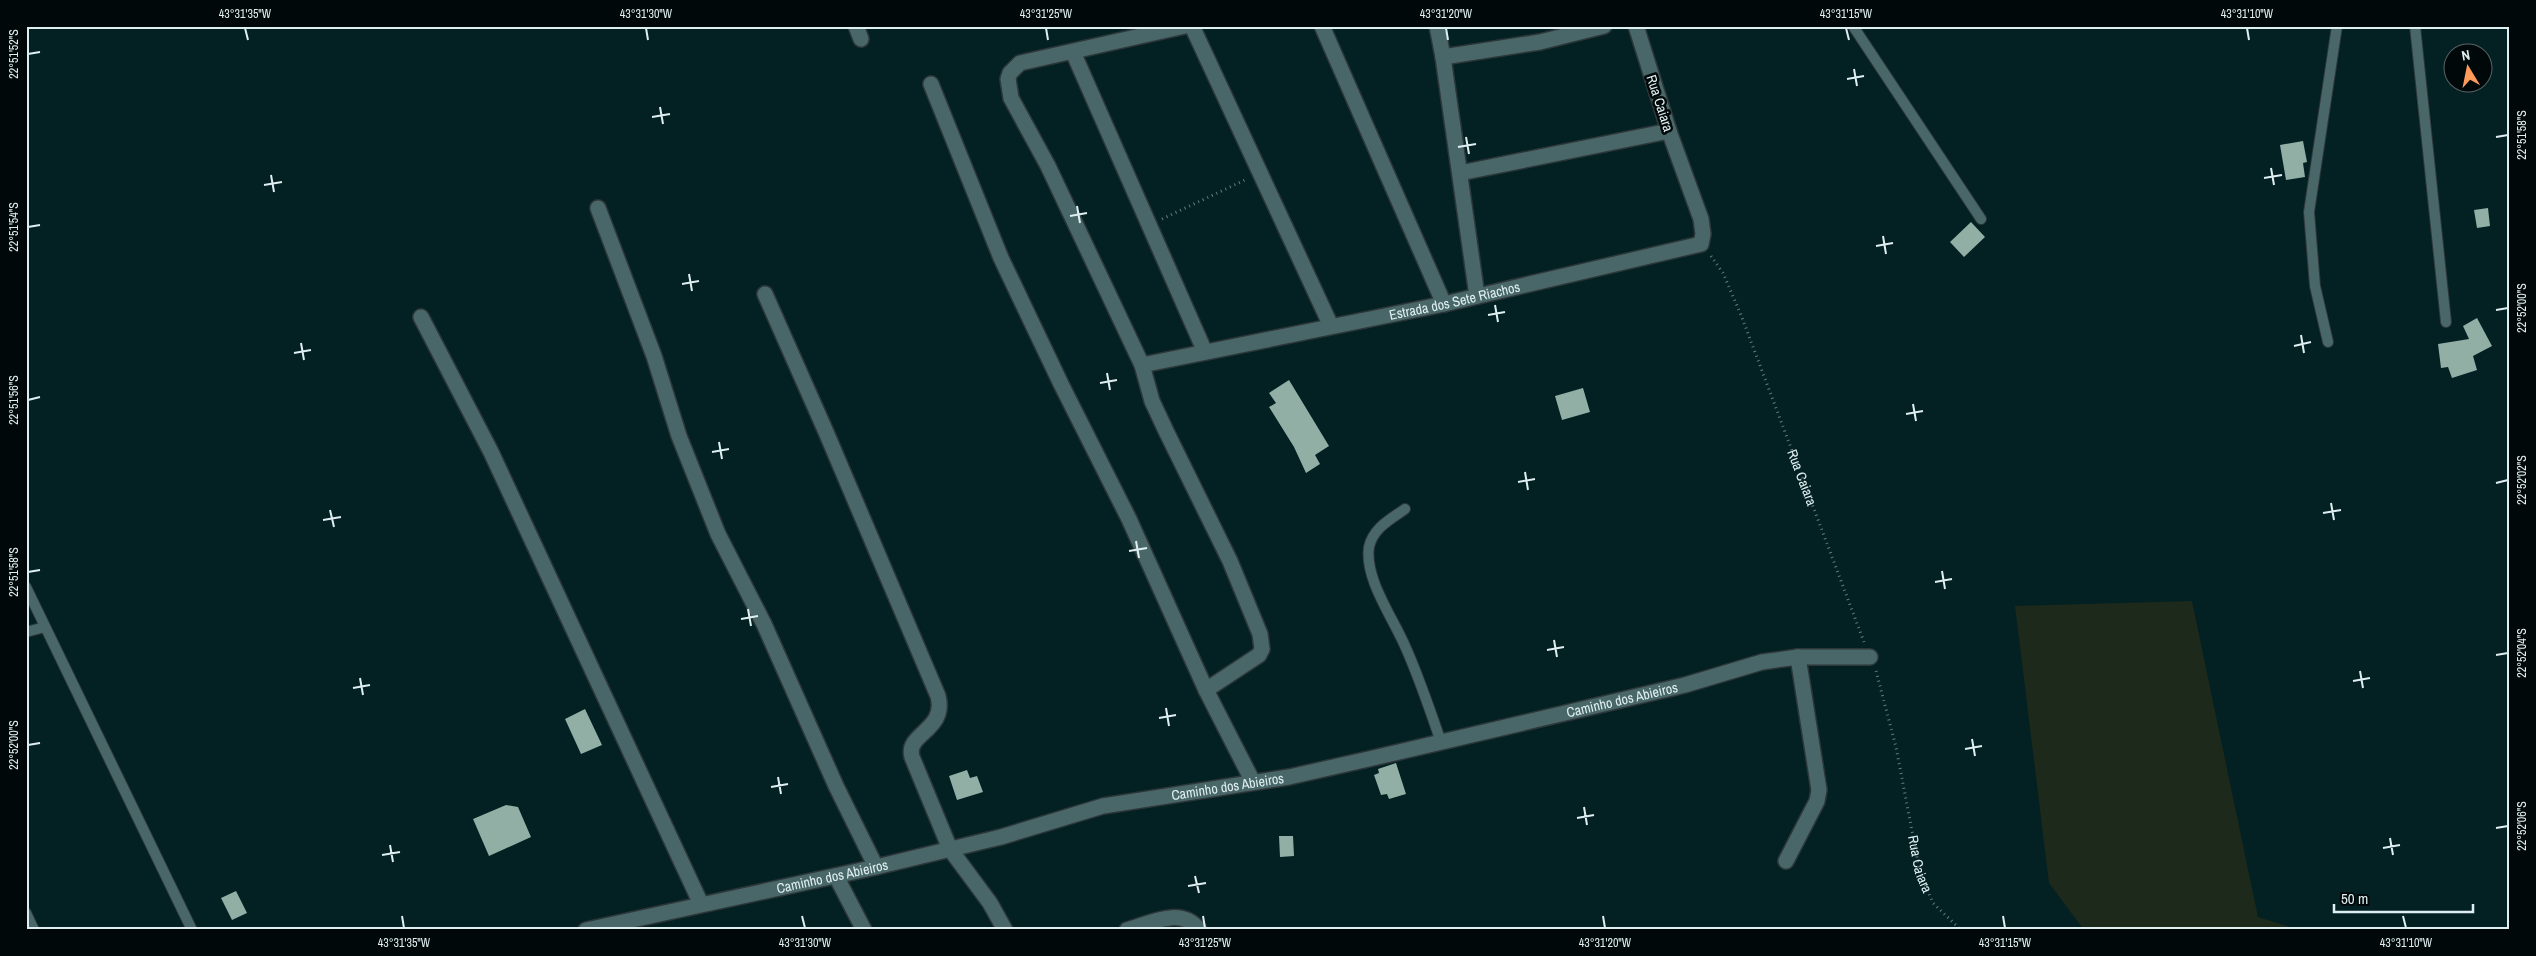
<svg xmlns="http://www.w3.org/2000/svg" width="2536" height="956" viewBox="0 0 2536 956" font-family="'Archivo Narrow',sans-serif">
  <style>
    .green { fill: #1d291b }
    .building { fill: #92afa5 }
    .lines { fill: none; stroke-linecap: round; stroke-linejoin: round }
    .service-casing { stroke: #2d3739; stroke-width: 12 }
    .minor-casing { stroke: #2d3739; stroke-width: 18 }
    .path { stroke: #667d7f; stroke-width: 3; stroke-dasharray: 1 4; stroke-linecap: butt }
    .service { stroke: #496769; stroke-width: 10 }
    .minor { stroke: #496769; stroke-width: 15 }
    .ticks { fill: none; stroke: #dfeff1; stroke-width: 2 }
    .labels { text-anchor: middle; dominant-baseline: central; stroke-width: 5; stroke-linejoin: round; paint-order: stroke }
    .street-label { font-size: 14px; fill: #dfeff1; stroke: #010809 }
    .neatline { fill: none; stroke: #dfeff1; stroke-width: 2 }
    .ticks-label { font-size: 12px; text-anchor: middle; fill: #dfeff1 }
  </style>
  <rect width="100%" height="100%" fill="#032023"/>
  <!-- green -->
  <path class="green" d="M2192 601 2258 917 2300 930H2084L2049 883 2015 606Z"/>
  <!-- building -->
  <path class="building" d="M2303 141 2307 162 2303 163 2305 177 2286 180 2280 145Z
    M2488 208 2490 226 2477 228 2474 210Z
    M1971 222 1985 237 1964 257 1950 242Z
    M2477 318 2492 346 2473 356 2477 370 2452 378 2448 367 2441 368 2438 344 2469 339 2463 326Z
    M1289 380 1329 446 1315 455 1320 464 1306 473 1294 447 1269 407 1276 403 1269 393Z
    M1583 388 1590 412 1562 420 1555 396Z
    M585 709 602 745 581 754 565 719Z
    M1396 763 1406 794 1389 799 1387 794 1381 795 1374 775 1379 773 1378 769Z
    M967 770 970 778 977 776 983 792 957 800 949 776Z
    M506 805 518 807 531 837 489 856 473 819Z
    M1279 836H1293L1294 856 1280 857Z
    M236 891 247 913 232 920 221 898Z"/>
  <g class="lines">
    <defs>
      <path id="service" d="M1853 26 1981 219
        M2415 26 2446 322
        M2328 342 2315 286 2309 212 2337 26
        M1405 509C1391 519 1373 528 1369 547 1364 578 1393 618 1405 646 1419 677 1430 710 1441 742
        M26 587 192 930
        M26 632 45 627
        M26 913 34 930"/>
      <g id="minor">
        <path d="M856 26 861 39"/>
        <path d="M1185 26 1020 63 1010 73 1008 79 1011 98 1048 166 1142 365 1152 401 1166 431 1230 561 1260 634 1262 649 1259 655 1206 690"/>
        <path d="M1192 26 1331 326"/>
        <path d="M1322 26 1444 304"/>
        <path d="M1437 26 1443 57 1477 296"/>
        <path d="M1073 52 1205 352"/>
        <path d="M1443 57 1540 42 1604 26"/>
        <path d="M931 84 1001 258 1061 384 1129 519 1206 690 1253 782"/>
        <path d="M1460 173 1669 131"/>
        <path d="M598 208 654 356 679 436 718 534 764 624 836 786 876 867"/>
        <path d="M765 294 826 432 938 696C947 731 905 733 912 757L950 849 990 903 1005 930"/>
        <path d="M421 317 491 452 701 904"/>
        <path id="s3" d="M1142 365 1444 304 1701 244 1703 234 1701 219 1669 131 1636 26"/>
        <path d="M1786 861 1817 801 1819 790 1798 657"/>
        <path d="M836 876 864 930"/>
        <path id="s4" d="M586 930 876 867 1001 837 1103 806 1289 777 1373 758 1685 685 1762 662 1798 657H1870"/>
        <path d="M1127 930C1151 923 1181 906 1199 930"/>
      </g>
    </defs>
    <!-- service casing -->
    <use href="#service" class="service-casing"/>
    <!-- minor casing -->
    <use href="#minor" class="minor-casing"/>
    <!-- path -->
    <g class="path">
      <path d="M1162 219 1247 179"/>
      <path id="s1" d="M1711 256 1723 273 1741 315 1864 642"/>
      <path id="s2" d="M1876 671 1896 747 1920 873 1933 903 1961 930"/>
    </g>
    <!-- service -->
    <use href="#service" class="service"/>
    <!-- minor -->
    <use href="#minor" class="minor"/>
  </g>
  <!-- ticks -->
  <path class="ticks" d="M245 28 248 40M646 28 648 40M1046 28 1048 40M1446 28 1448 40M1846 28 1849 40M2247 28 2249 40M28 54 40 52M1854 69 1857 86M1847 79 1864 76M660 107 663 124M652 117 670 114M1466 137 1469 154M2496 137 2508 135M1458 147 1476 144M2271 168 2274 185M271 175 274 192M2264 178 2282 175M264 185 282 182M1077 206 1080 223M1070 216 1087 213M28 227 40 225M1883 236 1886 254M1876 246 1893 243M689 274 692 291M682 284 699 281M1495 305 1498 322M2496 310 2508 308M1488 315 1505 312M2301 335 2304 353M301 343 304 360M2294 346 2311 342M294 353 311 350M1107 373 1110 390M1100 383 1117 380M28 400 40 397M1913 404 1916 421M1906 414 1923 411M719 442 722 459M712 452 729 449M1525 472 1528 490M1518 482 1535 479M2496 483 2508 480M2331 503 2334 520M330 510 334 527M2323 513 2341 510M323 520 341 517M1136 541 1139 558M1129 551 1147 548M1942 571 1945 589M28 572 40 570M1935 582 1952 579M748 609 751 626M741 619 758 616M1554 640 1557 657M1547 650 1564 647M2496 655 2508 653M2360 671 2363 688M360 678 363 695M2353 681 2370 678M353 688 370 685M1166 708 1169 726M1159 718 1176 715M1972 739 1975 756M28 745 40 743M1965 749 1982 746M778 777 781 794M771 787 788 784M1584 807 1587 825M1577 818 1594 815M2496 828 2508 826M2390 838 2393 855M390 845 393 862M2383 848 2400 845M382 855 400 852M1195 876 1199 893M1188 886 1206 883M402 916 404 928M802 916 805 928M1203 916 1205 928M1603 916 1605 928M2003 916 2005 928M2403 916 2406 928"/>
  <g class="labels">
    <!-- street labels -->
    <g class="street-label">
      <text transform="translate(1660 103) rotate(72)">Rua Caiara</text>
      <text stroke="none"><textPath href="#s3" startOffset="319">Estrada dos Sete Riachos</textPath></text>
      <text stroke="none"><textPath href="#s1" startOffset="240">Rua Caiara</textPath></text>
      <text stroke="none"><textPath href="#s4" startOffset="1062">Caminho dos Abieiros</textPath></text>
      <text stroke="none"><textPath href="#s4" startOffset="658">Caminho dos Abieiros</textPath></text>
      <text stroke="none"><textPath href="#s2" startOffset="198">Rua Caiara</textPath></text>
      <text stroke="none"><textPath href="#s4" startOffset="252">Caminho dos Abieiros</textPath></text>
    </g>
  </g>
  <!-- border -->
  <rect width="2536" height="956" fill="none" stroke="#010809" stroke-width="55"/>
  <!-- north arrow -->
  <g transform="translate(2468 68) rotate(350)"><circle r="24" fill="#010809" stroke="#5a6466"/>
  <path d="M0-4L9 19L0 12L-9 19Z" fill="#ff9b5a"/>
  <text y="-8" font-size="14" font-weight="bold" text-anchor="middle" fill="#dfeff1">N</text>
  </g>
  <!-- scale -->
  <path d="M2334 904v8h139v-8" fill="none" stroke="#dfeff1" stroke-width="2.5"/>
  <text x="2341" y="904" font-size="15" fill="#dfeff1" stroke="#010809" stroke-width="4" paint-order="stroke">50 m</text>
  <rect x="28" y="28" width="2480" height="900" class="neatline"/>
  <g class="ticks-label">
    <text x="245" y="18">43°31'35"W</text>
    <text x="646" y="18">43°31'30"W</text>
    <text x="1046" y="18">43°31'25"W</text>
    <text x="1446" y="18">43°31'20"W</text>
    <text x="1846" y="18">43°31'15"W</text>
    <text x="2247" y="18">43°31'10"W</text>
    <text transform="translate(14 54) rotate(-90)" y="4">22°51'52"S</text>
    <text transform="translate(2522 135) rotate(-90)" y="4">22°51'58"S</text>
    <text transform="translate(14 227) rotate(-90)" y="4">22°51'54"S</text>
    <text transform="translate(2522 308) rotate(-90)" y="4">22°52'00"S</text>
    <text transform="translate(14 400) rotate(-90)" y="4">22°51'56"S</text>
    <text transform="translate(2522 480) rotate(-90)" y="4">22°52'02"S</text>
    <text transform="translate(14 572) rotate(-90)" y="4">22°51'58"S</text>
    <text transform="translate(2522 653) rotate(-90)" y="4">22°52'04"S</text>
    <text transform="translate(14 745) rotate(-90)" y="4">22°52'00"S</text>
    <text transform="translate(2522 826) rotate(-90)" y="4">22°52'06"S</text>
    <text x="404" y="947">43°31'35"W</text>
    <text x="805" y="947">43°31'30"W</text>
    <text x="1205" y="947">43°31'25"W</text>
    <text x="1605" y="947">43°31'20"W</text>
    <text x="2005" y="947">43°31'15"W</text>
    <text x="2406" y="947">43°31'10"W</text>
  </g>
</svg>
